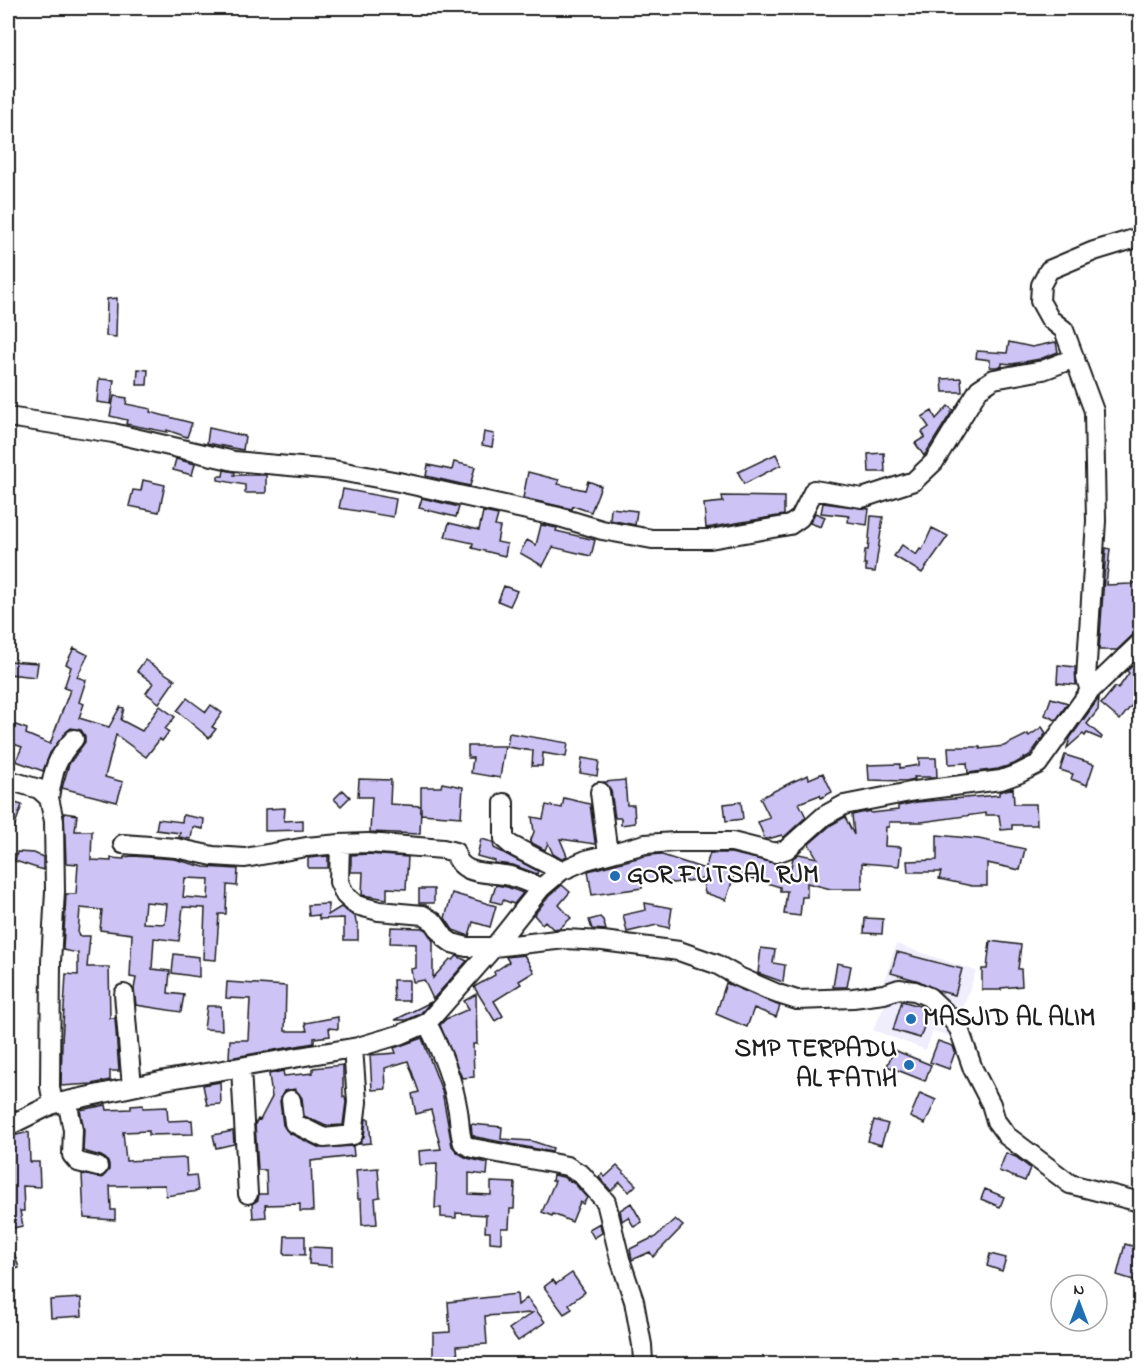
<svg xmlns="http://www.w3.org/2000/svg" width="1148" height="1372" viewBox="0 0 1148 1372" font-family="'Indie Flower',sans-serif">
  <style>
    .built { fill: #f0edfc; fill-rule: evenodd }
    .building { fill: #cdc3f5; stroke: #1c1c1c; stroke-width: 1.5; fill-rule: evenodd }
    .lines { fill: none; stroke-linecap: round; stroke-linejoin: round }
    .minor-casing { stroke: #1c1c1c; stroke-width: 22 }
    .minor { stroke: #fff; stroke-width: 18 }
    .poi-dot { fill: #1f6fb2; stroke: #fff; stroke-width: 2 }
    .labels { text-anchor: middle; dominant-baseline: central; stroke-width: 4.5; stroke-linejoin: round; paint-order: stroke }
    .poi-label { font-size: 26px; font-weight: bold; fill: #1c1c1c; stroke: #fff; text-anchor: start }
  </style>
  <rect width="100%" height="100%" fill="#fff"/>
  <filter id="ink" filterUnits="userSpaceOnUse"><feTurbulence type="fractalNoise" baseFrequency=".0167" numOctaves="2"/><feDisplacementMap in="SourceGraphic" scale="12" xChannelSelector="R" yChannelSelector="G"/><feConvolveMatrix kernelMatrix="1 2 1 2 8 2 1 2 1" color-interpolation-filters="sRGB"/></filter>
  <g filter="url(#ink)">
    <!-- built -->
    <path class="built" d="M896 944 976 971 953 1037 933 1031 926 1050 873 1030 893 988 883 985ZM898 951 933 963 926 984 891 974ZM935 963 962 969 956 994 928 988ZM902 1000 930 1008 920 1038 893 1030Z"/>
    <!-- building -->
    <path class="building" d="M117 298 116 337 106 336 107 299Z
      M1009 342 1032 347 1056 342 1058 352 1040 359 1012 364 1002 363V366L996 367H990V360L976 358 977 351 1007 353Z
      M138 369 148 370 147 385H137Z
      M961 378 962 392H943L942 379Z
      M99 379 114 380 111 404 97 402Z
      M114 396 127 398 126 404 151 409 150 412 192 423 187 437 167 430V432L126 424 127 420 110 416Z
      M948 406 953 410 924 456 915 443 925 437 922 432 929 427 922 417 932 411 936 419Z
      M209 428 245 436 243 450 207 443Z
      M484 432 494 434 492 447 482 445Z
      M884 453 885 472H869L868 454Z
      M776 454 781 465 744 484 738 472Z
      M176 459 195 464 192 475 173 470Z
      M454 462 475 467 470 486 426 476 428 465 452 470Z
      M224 470 235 472 234 475H266V493H245V485L218 480V476H223Z
      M528 472 559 480 558 484 585 490 588 481 601 486 591 512 573 506 572 509 523 498Z
      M143 480 165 485 159 512 129 506 133 490 141 491Z
      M343 489 396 499 393 517 339 508Z
      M722 496 784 497V515L706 528 704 504 723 502Z
      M422 498 459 507 456 517 419 508Z
      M823 503 869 509 867 525 848 522 849 516 821 513Z
      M611 508 637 511 635 525 610 520Z
      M483 512 498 515 495 526 500 527 497 542 507 544 505 556 472 548 473 543 445 537 449 523 479 530Z
      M815 513 825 517 821 527 810 523Z
      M871 516 883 517 875 572 866 571V564H864L865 550H868Z
      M541 525 557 528 556 531 595 540 591 556 553 547 543 566 520 553 527 540 536 545Z
      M932 528 948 536 922 573 894 556 902 545 916 555 920 549 922 550Z
      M1106 548 1110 549 1106 585 1131 584 1140 581V632L1133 635 1117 650H1099Z
      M504 586 517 591 510 606 498 601Z
      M74 648 88 655 77 677 86 680 79 702 84 704 79 718 109 727 120 707 124 708 121 720 142 731 160 706 175 717 165 729 169 732 162 741 160 739 146 757 116 735 105 777 123 782 117 802 62 788 69 764 85 742V736L81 730 71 728 66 732 50 753 43 771 16 761 22 747 8 742V729L10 723 27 729 26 734 50 744 70 690 64 688 71 667 66 664Z
      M1140 658V695L1120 720 1101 704 1115 687 1118 689 1129 673 1127 671Z
      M145 660 175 680 159 703 146 693 153 683 137 671Z
      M8 661 38 663 36 677 8 674Z
      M1058 665 1075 667 1076 685 1057 683Z
      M187 698 206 712 211 705 222 713 212 727 216 729 209 738 177 711Z
      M1051 698 1068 703 1056 720 1045 715Z
      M1099 698 1098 710 1087 724 1102 737 1101 739 1087 733 1085 736 1083 734 1067 748 1070 738Z
      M1042 727 1046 733 1030 755 1014 764 998 769 968 773 967 763 949 764 948 747H980V749L1004 746 1028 734 1029 736Z
      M509 733 568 743 566 757 543 753 542 766H532L533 751 507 747Z
      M468 746H505L500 778 471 773 473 758H468Z
      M1065 755 1094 764 1087 785 1071 779 1073 774 1060 770Z
      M582 758 599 761 597 776 580 773Z
      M919 758H936L937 777H914L915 779 905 781 869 780 868 765 900 764V768L919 765Z
      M823 773 832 792 821 798 820 795 799 803 806 817 783 838 782 835 768 839H765L758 822 770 818 760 798 792 782 808 775 809 779Z
      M359 779 391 780 390 804 421 806 420 834 370 832 372 797H358Z
      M625 780 627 805H634L635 823 621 825V818H615L611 790 604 782Z
      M442 783 463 787 461 817 421 814V787H441Z
      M1013 788 1014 804H1036L1037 825H1012V829L1001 830 999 815H986V813L922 822H889V827H886L885 846 901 847 899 866 862 863V889H831L807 883V897H802L800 916 784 914 787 891H780V887L735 873 726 900 705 893 702 879 673 883 662 879 641 882 642 888 592 895 588 871 645 856 659 854 705 869 710 853H731L791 867 793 858 799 854 817 858 809 844 831 825 845 817 854 835 852 815 870 811 871 813 898 810V806L917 802 999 795V792Z
      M343 790 350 797 341 806 334 799Z
      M564 798 590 804 595 842V844L560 839 567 856 561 859 553 854 548 843 545 850 530 842 534 832 532 817 543 819 546 805 562 808Z
      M8 801 22 805 9 842 8 841Z
      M741 802 743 819 726 821 724 804Z
      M285 808 284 821 303 820V830L265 831V809Z
      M64 813 77 815 75 831H92L91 860 111 861V858L124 859V857L133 856 174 859 204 867 238 869 237 886 227 885 226 914H219L216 960 203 959 205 908 183 907 179 941 154 938 152 969 170 971 168 993 184 995 181 1012 136 1005 134 989 136 978 130 977 132 934 100 930 102 910 80 908 78 934 79 936H90L87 967H109L110 1018H115L119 1071H110V1080L92 1084 61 1086 62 1042 66 974 78 975V953L63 950 66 894H76L78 864 66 863ZM185 878 209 879 208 899 183 897ZM145 902 167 904 165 924 143 923Z
      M183 815 204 819 203 829 193 827 191 839 179 837 180 833 156 830 158 819 182 822Z
      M937 835 979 839 1025 849 1020 870 987 863V886H972L939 879 941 872H908L907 861 937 860Z
      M481 839 493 842 494 848 538 871 537 874 513 865 494 863 495 861 477 856Z
      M17 852 34 853 43 857V870L15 861Z
      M368 854 408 857 406 889 387 888V899L362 895 363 872H351V855Z
      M328 856V868H308V858Z
      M496 885 507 887 523 893 514 904 503 900 502 904 491 901Z
      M562 885 570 892 559 905 571 918 560 928 553 929 545 921 542 924 534 915 549 896Z
      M419 889H434V903H419Z
      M452 893 496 906 490 927 473 922 469 936 453 930 445 918Z
      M645 903 672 908 669 928 657 925 627 932 623 915 646 910Z
      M328 904V915L341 907 355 916 356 923H358V940H344V918L319 919V915L309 916 308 905Z
      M600 917 603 920 606 930 592 929 589 920Z
      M865 918 883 919 882 934 864 933Z
      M391 927 422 928 426 930 433 941V978L450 959 453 960 457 956 467 961 433 999 424 980 413 982 411 969 416 968V944L390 943Z
      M990 941 1021 945 1018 969H1021L1022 986 1001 988V990H982V969H987Z
      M761 948 775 950 773 963 785 965 783 982 758 973Z
      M897 952 962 969 955 995 939 991 919 981 891 973Z
      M174 954 199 957V977L172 973Z
      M524 955 534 972 519 981 521 984 494 1001 503 1016 495 1021 474 987 495 975 494 972 509 962 506 957Z
      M837 963 851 966 847 987H833Z
      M393 980H409V1001H394Z
      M227 982 286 986 285 1031H307L305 1023 338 1017V1029L329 1028 330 1036 314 1038V1043L229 1058 230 1040H248L250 999 226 998Z
      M726 983 780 1006 776 1017 754 1008 747 1027 716 1014Z
      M476 994 477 1044H473L474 1077 462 1078 440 1025 446 1019 469 1009 464 1001Z
      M902 1001 923 1007 929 1012 920 1038 893 1030Z
      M431 1002 420 1014 407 1020H395Z
      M207 1006H221L222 1030 204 1029Z
      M422 1038 442 1091 452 1146 458 1153 467 1158 488 1163 487 1175 469 1173V1194L491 1195V1182L515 1183 514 1209H510L509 1228H501V1243L490 1242V1232H485L486 1215 456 1213V1218L441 1217V1208H435L437 1164 420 1165 419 1151 441 1149 431 1110 416 1114 412 1094 419 1092 408 1061 385 1068 386 1089 372 1090 370 1055 396 1053 394 1048Z
      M938 1041 953 1046 955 1052 949 1069 930 1062Z
      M894 1050 931 1065 925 1081 887 1066Z
      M343 1065V1097H345L346 1102 343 1125 326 1126 304 1116 302 1098 295 1089 284 1091 280 1101 283 1125 289 1133 320 1148 353 1146 354 1156 311 1161 313 1211H300V1204L265 1205 266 1217 253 1218 252 1204 258 1200 259 1194H267L266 1170H258L255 1124 258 1119 260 1120 272 1097 269 1074 283 1071 284 1076 313 1073V1068Z
      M220 1082 221 1104 207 1105 203 1085Z
      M920 1093 936 1100 925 1124 910 1117Z
      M106 1105 107 1110 131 1109V1106L143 1105V1108L167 1107 168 1121 192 1120 193 1134 149 1135V1131L123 1132 126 1161 186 1158 187 1176 196 1175 198 1191 166 1196 165 1185 110 1186 111 1210H115V1220L84 1218 82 1174 102 1178 109 1170V1164L106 1159 101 1156 83 1151 84 1130 80 1110Z
      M366 1119H369L371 1143 359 1144 364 1137Z
      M874 1120 888 1124 881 1145 868 1141Z
      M471 1124 502 1127 501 1139 532 1141 553 1148 552 1152 476 1137 472 1135Z
      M233 1131 234 1144 216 1148 213 1135Z
      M29 1132 30 1162H39L40 1187 23 1186 24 1211H20L23 1226 8 1229V1137Z
      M1006 1153 1016 1157 1030 1168 1025 1181 999 1171Z
      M617 1166 636 1185 629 1192 620 1182 611 1191 599 1177 602 1174 605 1177Z
      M378 1168 380 1197 375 1198 377 1224 362 1225 361 1199H358L356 1170Z
      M553 1175 563 1177 575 1184 587 1198 583 1204 580 1202 572 1222 553 1214 552 1216 542 1212 555 1181H552Z
      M985 1189 1004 1197 1000 1207 981 1199Z
      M631 1203 642 1222 634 1227 628 1217 622 1221 620 1210Z
      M675 1219 683 1226 653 1257 650 1252 632 1260 630 1249 652 1238 653 1239Z
      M600 1223 602 1233 594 1238 589 1229Z
      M285 1236H305V1255L284 1254Z
      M8 1239H10L19 1268 8 1271Z
      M1125 1244 1140 1248V1282L1117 1275Z
      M310 1247 332 1248V1266L309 1264Z
      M990 1254 1006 1258 1002 1271 987 1266Z
      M572 1273 585 1292 569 1304 572 1309 564 1314 544 1287 553 1280 556 1284Z
      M517 1294 518 1305 527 1298 545 1322 518 1341 509 1329 532 1313 485 1316 487 1344 457 1346 458 1360 433 1362V1333L450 1332 448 1302Z
      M81 1298 82 1316 51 1318 50 1300Z"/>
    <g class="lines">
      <defs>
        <path id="minor" d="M8 417 113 433 234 461 334 470 399 482 559 517 602 530 652 539H710L790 525 800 518 814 490 862 498 914 481 934 462 979 389 994 379 1043 370 1075 358
          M1090 691 1086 678 1096 521 1094 411 1064 330 1050 319 1040 301 1041 285 1049 270 1094 251 1140 237
          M8 780 39 789 49 798 54 821 55 891 51 962 50 1087 53 1104
          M600 792 608 854
          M49 798C53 771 56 758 74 739
          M504 803V839L511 845 561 871
          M123 844 176 848 213 856 245 858 306 847 340 844 368 843 443 849 455 852C461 878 490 871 510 876 521 879 531 884 541 888
          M340 844 339 882 345 895 356 905 379 911 423 915 434 922 445 938 452 943 467 947H494L565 939 603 941 679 951 716 964 739 977 778 994 797 1000 853 998 884 994 899 989 915 991 929 997 950 1017 959 1029 973 1069 991 1104 996 1121 1007 1136 1070 1184 1140 1202
          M124 994 132 1087
          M427 1023C441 1050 453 1080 458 1111 460 1122 459 1132 463 1143L472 1148 567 1166 582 1175 606 1202 620 1259 634 1301 642 1345 643 1361 645 1364
          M241 1068 248 1194
          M291 1100 294 1123 324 1138 353 1135 357 1102 353 1048
          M67 1101 73 1130 72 1155 78 1162 98 1167
          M8 1126 53 1104 165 1080 358 1047 402 1034 427 1023 494 947 541 888 561 871 586 860 645 844 675 842H732L776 853 787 849 824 816 844 805 915 791 1001 780 1018 774 1038 764 1090 691 1140 643"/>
      </defs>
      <!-- minor casing -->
      <use href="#minor" class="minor-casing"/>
      <!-- minor -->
      <use href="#minor" class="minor"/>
    </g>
  </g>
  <!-- markers -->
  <g class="poi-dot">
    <circle cx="615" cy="876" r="6"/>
    <circle cx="911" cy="1019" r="6"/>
    <circle cx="909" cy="1065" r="6"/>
  </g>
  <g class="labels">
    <!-- poi labels -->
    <g class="poi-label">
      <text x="627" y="876">GOR FUTSAL RJM</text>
      <text x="923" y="1019">MASJID AL ALIM</text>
      <text x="897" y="1050" text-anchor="end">SMP TERPADU<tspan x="897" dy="30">AL FATIH</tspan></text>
    </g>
  </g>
  <!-- margin -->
  <rect width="1148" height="1372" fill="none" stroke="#fff" stroke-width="30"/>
  <rect x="15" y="15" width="1118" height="1342" fill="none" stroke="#1c1c1c" stroke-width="2" filter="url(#ink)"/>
  <!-- north arrow -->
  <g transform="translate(1079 1303)"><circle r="28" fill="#ffffff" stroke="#a4a4a4" stroke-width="1.5"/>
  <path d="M0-4.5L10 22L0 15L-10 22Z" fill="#1f6fb2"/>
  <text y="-9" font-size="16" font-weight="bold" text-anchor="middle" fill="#1c1c1c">N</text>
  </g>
</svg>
